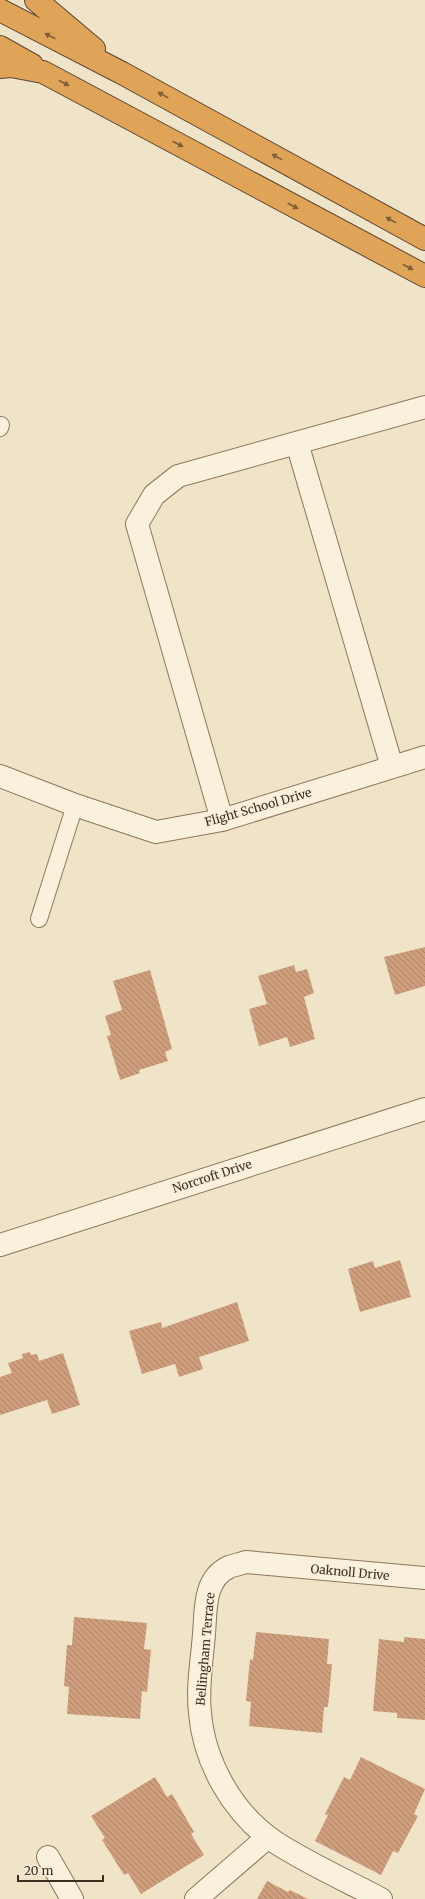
<svg xmlns="http://www.w3.org/2000/svg" width="425" height="1899" viewBox="0 0 425 1899" font-family="Merriweather,serif">
  <style>
    .building { fill: url(#building-back-hatch) }
    .lines { fill: none; stroke-linecap: round; stroke-linejoin: round }
    .lane-casing { stroke: #8d765c; stroke-width: 18 }
    .street-casing { stroke: #8d765c; stroke-width: 24 }
    .highway-casing { stroke: #5b4430; stroke-width: 24 }
    .lane { stroke: #faf1dc; stroke-width: 16 }
    .street { stroke: #faf1dc; stroke-width: 22 }
    .highway { stroke: #e0a458; stroke-width: 22 }
    .oneway { fill: #7e5d36 }
    .labels { text-anchor: middle; dominant-baseline: central; stroke-width: 3; stroke-linejoin: round; paint-order: stroke }
    .street-label { font-size: 12px; fill: #3d2e20; stroke: #f7eed8 }
  </style>
  <defs>
    <pattern id="building-back-hatch" width="6" height="6" patternUnits="userSpaceOnUse"><rect width="6" height="6" fill="#cf9f7d"/><path d="M-1 5l2 2M0 0l6 6M5-1l2 2" fill="none" stroke="#a98266"/></pattern>
  </defs>
  <rect width="100%" height="100%" fill="#f0e4c8"/>
  <!-- building -->
  <path class="building" d="M425 947V986L395 995 384 957Z
    M294 965 296 972 307 969 314 993 304 997 315 1039 290 1047 287 1037 259 1046 249 1009 267 1004 258 976Z
    M150 970 172 1049 165 1052 168 1061 139 1070 140 1073 120 1080 107 1036 111 1035 105 1016 122 1010 113 981Z
    M400 1260 411 1297 360 1312 348 1269 373 1261 375 1268Z
    M237 1302 249 1341 199 1357 203 1369 179 1377 175 1364 142 1374 129 1331 161 1322 162 1328Z
    M30 1352 31 1355 37 1354 39 1361 63 1353 80 1405 52 1414 47 1400 0 1415V1377L12 1373 8 1363 23 1358 22 1354Z
    M74 1617 147 1623 144 1649 151 1650 147 1692 142 1691 140 1719 67 1714 69 1687 64 1686 67 1645H72Z
    M256 1632 329 1639 327 1664H332L328 1707H324L322 1733 249 1726 251 1702 246 1701 250 1659 253 1660Z
    M404 1637 425 1639V1720L397 1718V1713L373 1711 379 1639 404 1642Z
    M361 1757 425 1789 414 1814 418 1816 398 1853 393 1851 381 1875 315 1841 328 1815 325 1814 344 1777 350 1780Z
    M155 1777 167 1797 172 1794 194 1832 191 1834 204 1855 141 1894 128 1873 124 1875 102 1840 105 1838 91 1816Z
    M267 1881 288 1892 290 1890 308 1899H257Z"/>
  <g class="lines">
    <defs>
      <path id="lane" d="M0 425H1L0 428
        M39 919 75 805"/>
      <path id="street" d="M297 443 392 767
        M0 776 75 805 156 832 222 820 425 757
        M222 820 137 524 154 495 178 476 425 407
        M0 1245 425 1109
        M48 1857 72 1899
        M196 1899 268 1837
        M381 1899C347 1881 307 1863 275 1842 233 1814 204 1762 200 1713 197 1687 202 1660 204 1634 206 1611 203 1579 229 1567 234 1565 240 1564 246 1562L425 1578"/>
      <path id="highway" d="M36 0 94 49
        M0 10 122 73 425 239
        M0 47 32 65
        M0 67 11 66 43 72 425 276"/>
    </defs>
    <!-- lane casing -->
    <use href="#lane" class="lane-casing"/>
    <!-- street casing -->
    <use href="#street" class="street-casing"/>
    <!-- highway casing -->
    <use href="#highway" class="highway-casing"/>
    <!-- lane -->
    <use href="#lane" class="lane"/>
    <!-- street -->
    <use href="#street" class="street"/>
    <!-- highway -->
    <use href="#highway" class="highway"/>
  </g>
  <!-- one-way arrows -->
  <defs><path id="oneway-solid" d="M-6-.8H1V-3.2L6.5 0L1 3.2V.8H-6Z"/></defs>
  <g class="oneway">
    <use href="#oneway-solid" transform="translate(50 36) rotate(-153)"/>
    <use href="#oneway-solid" transform="translate(64 83) rotate(28)"/>
    <use href="#oneway-solid" transform="translate(163 95) rotate(-151)"/>
    <use href="#oneway-solid" transform="translate(178 144) rotate(28)"/>
    <use href="#oneway-solid" transform="translate(277 157) rotate(-151)"/>
    <use href="#oneway-solid" transform="translate(293 206) rotate(28)"/>
    <use href="#oneway-solid" transform="translate(391 220) rotate(-151)"/>
    <use href="#oneway-solid" transform="translate(408 267) rotate(28)"/>
  </g>
  <g class="labels">
    <!-- street labels -->
    <g class="street-label">
      <text transform="translate(258 807) rotate(-16)">Flight School Drive</text>
      <text transform="translate(212 1176) rotate(-18)">Norcroft Drive</text>
      <text transform="translate(350 1572) rotate(5)">Oaknoll Drive</text>
      <text transform="translate(205 1649) rotate(-85)">Bellingham Terrace</text>
    </g>
  </g>
  <!-- scale -->
  <path d="M18 1875v6h85v-6" fill="none" stroke="#3d2e20" stroke-width="2"/>
  <text x="24" y="1875" font-size="12" fill="#3d2e20" stroke="#f7eed8" stroke-width="3" paint-order="stroke">20 m</text>
</svg>
